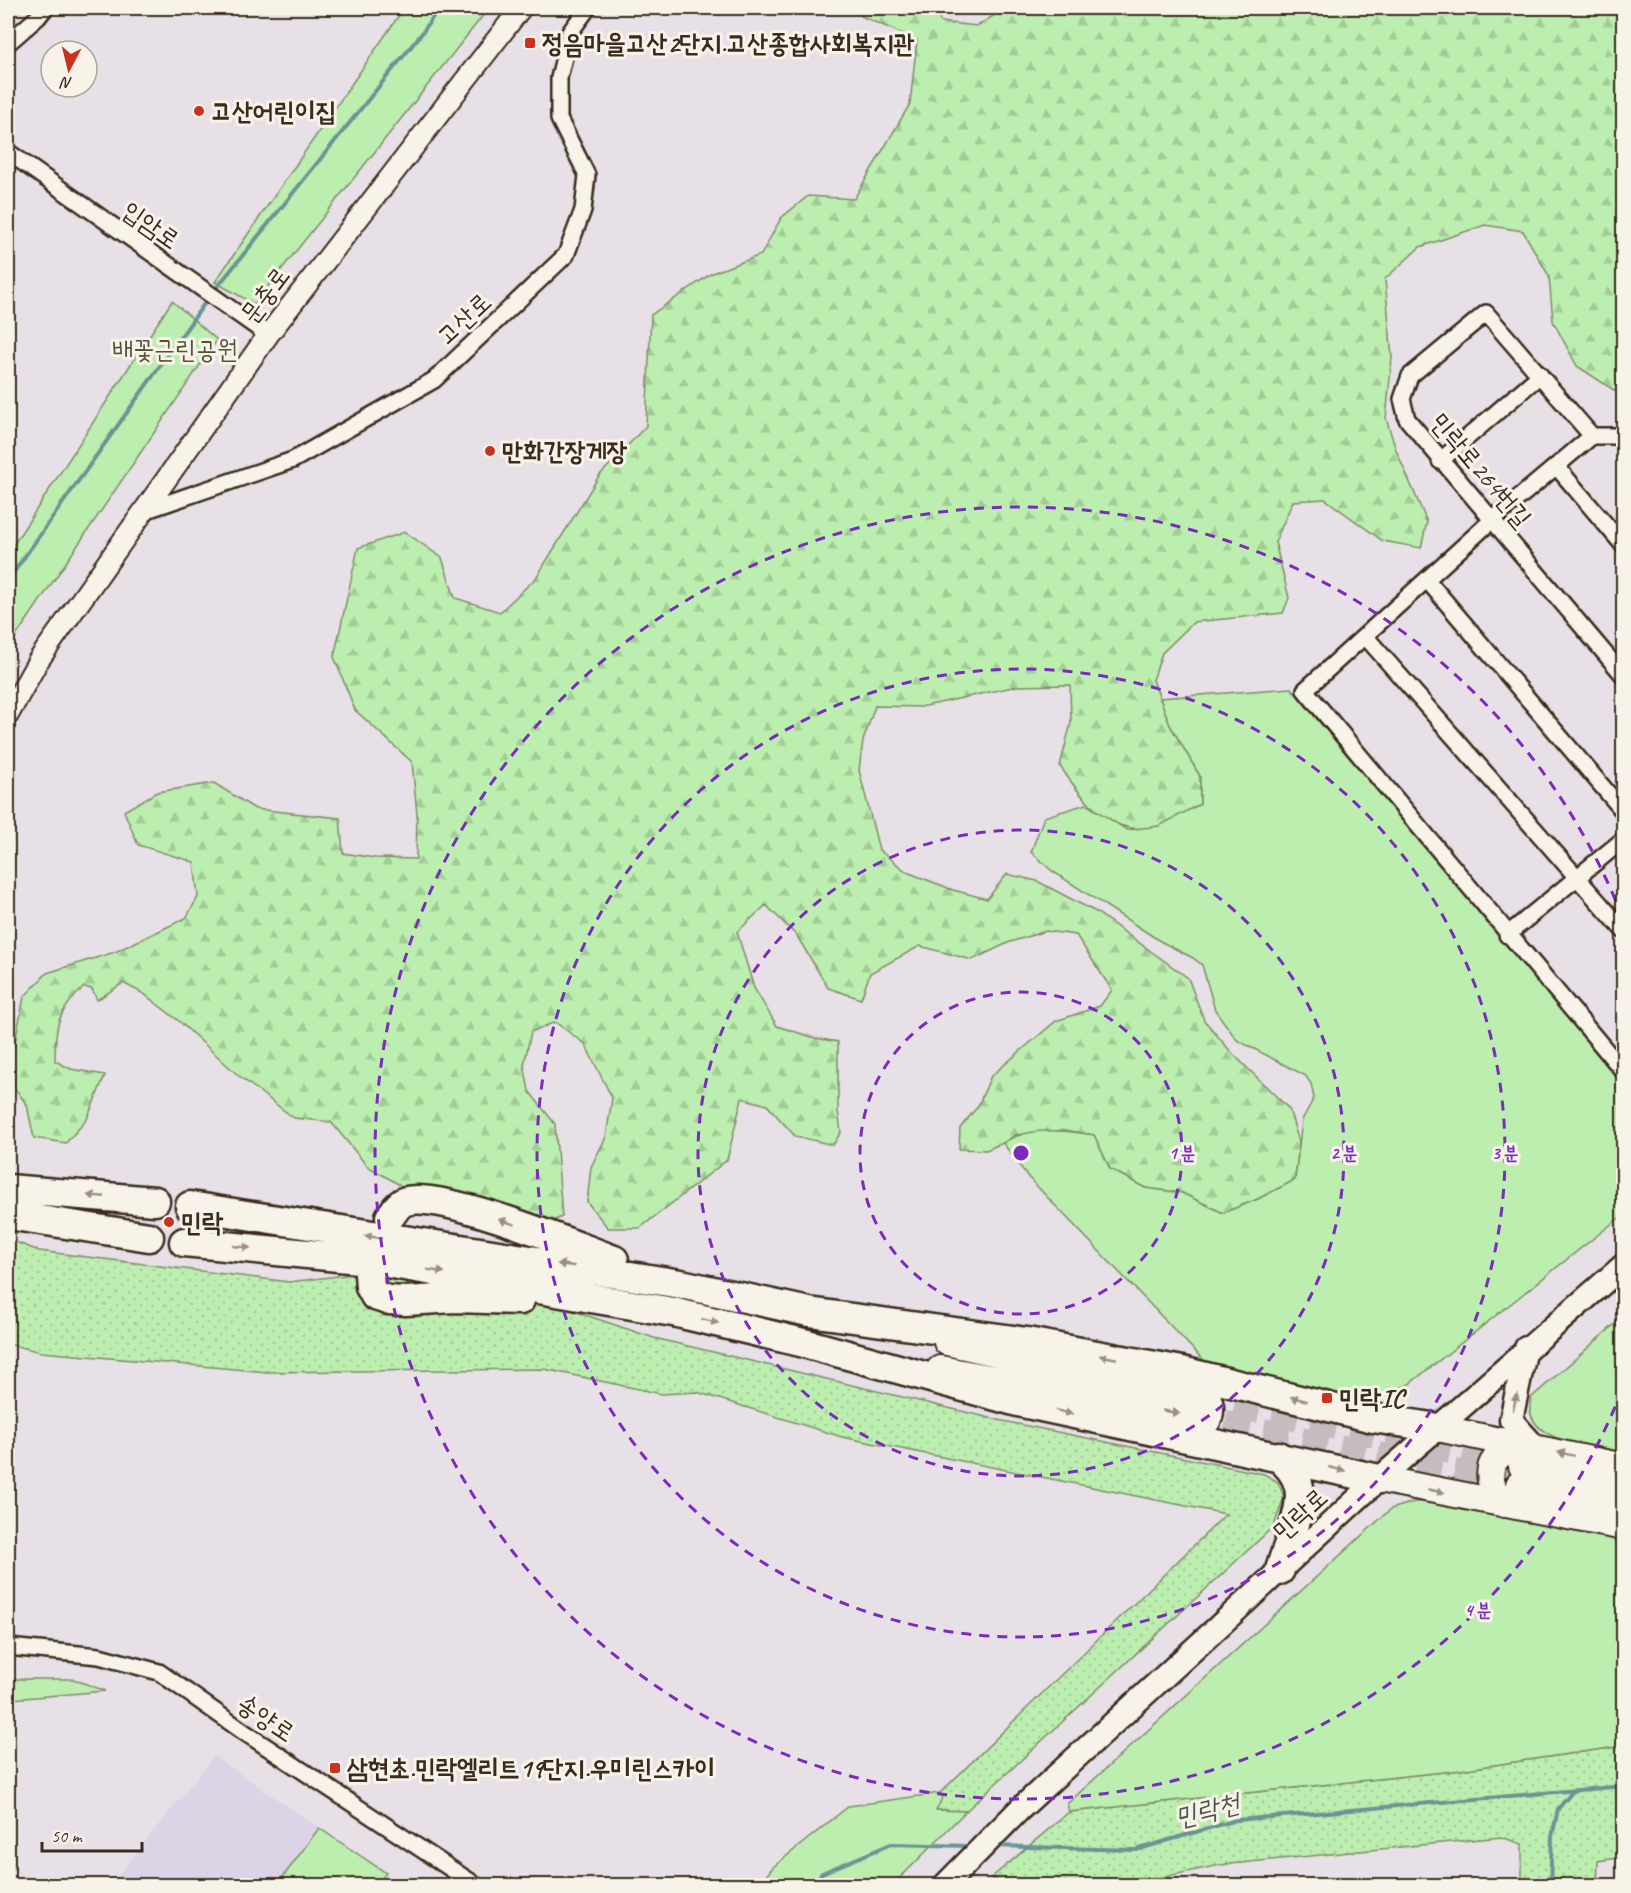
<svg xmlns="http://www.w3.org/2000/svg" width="1631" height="1893" viewBox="0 0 1631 1893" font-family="Caveat,'Poor Story',sans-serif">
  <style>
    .built { fill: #dcd3e6 }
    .grass { fill: url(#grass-dots); stroke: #7c8c66; stroke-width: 1.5 }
    .forest { fill: url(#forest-firs); stroke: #7c8c66; stroke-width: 1.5 }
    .park { fill: #bceeaf; stroke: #7c8c66; stroke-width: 1.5 }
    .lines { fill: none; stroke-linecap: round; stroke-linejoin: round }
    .stream { stroke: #6a9495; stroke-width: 4 }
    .trunk-tunnel { stroke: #c5bcbf; stroke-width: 26; stroke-dasharray: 26 13; stroke-linecap: butt }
    .minor-casing { stroke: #3b2a1e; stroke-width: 20 }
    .tertiary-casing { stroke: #3b2a1e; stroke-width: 24 }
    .secondary-casing { stroke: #3b2a1e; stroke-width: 27 }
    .trunk-casing { stroke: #3b2a1e; stroke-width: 30 }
    .motorway-casing { stroke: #3b2a1e; stroke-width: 33 }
    .minor { stroke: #f7f3e8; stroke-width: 15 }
    .tertiary { stroke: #f7f3e8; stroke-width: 20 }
    .secondary { stroke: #f7f3e8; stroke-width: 22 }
    .trunk { stroke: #f7f3e8; stroke-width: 26 }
    .motorway { stroke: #f7f3e8; stroke-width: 28 }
    .oneway { fill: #998e83 }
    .ring { fill: none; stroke: #7b2cbf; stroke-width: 3; stroke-dasharray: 10 8 }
    .poi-dot { fill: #c8321e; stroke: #f7f3e8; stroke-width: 2 }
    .labels { text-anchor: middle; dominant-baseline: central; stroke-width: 6; stroke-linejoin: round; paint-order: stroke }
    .poi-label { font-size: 26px; font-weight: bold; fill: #3b2a1e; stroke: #f7f3e8; text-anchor: start }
    .street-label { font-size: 26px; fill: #3b2a1e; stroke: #f7f3e8 }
    .park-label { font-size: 26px; fill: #55513b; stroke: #f7f3e8 }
    .water-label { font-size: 27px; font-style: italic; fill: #4f5650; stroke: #f7f3e8 }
    .centre { fill: #7b2cbf; stroke: #f7f3e8; stroke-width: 3 }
    .ring-label { font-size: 18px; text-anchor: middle; font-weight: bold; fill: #7b2cbf; stroke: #f7f3e8; stroke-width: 6; stroke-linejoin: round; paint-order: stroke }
  </style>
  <defs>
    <pattern id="grass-dots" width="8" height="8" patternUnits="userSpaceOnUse" patternTransform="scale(1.5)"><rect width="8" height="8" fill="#bceeaf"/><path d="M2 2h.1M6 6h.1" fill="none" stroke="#a2cc96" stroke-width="1.8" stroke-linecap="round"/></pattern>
    <pattern id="forest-firs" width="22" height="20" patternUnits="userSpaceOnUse" patternTransform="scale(1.5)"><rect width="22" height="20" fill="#bceeaf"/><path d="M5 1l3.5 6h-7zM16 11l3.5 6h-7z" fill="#a2cc96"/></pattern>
  </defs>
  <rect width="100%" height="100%" fill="#e7e0e7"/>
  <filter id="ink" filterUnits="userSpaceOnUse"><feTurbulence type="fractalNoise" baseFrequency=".0167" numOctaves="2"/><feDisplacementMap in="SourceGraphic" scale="12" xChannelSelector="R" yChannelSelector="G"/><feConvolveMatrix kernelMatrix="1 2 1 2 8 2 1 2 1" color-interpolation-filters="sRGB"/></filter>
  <g filter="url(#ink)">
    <!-- built -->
    <path class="built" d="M214 1756 386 1873 377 1886H110Z"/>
    <!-- grass -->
    <path class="grass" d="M8 1239 39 1251 289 1282 355 1274 544 1301 654 1338 1003 1421 1264 1474 1278 1482 1284 1497 1274 1526 966 1811 935 1810 940 1793 1226 1514 842 1437 697 1392 662 1394 544 1369 268 1372 41 1352 8 1344Z
      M1623 1746V1857L1598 1861 1597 1885H1522V1844L1501 1837 1220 1865 1125 1885H1007L991 1878 1069 1812 1453 1771Z"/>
    <!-- forest -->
    <path class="forest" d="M862 8H933L941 22 977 26 1006 8H1623V396L1577 366 1553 321 1549 276 1523 231 1485 225 1420 247 1385 279 1392 358 1386 418 1396 450 1427 522 1421 548 1383 541 1325 499 1293 501 1275 542 1289 598 1283 613 1194 622 1162 653 1153 680 1170 725 1200 776V804C1187 811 1173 822 1159 826 1112 840 1083 800 1060 766L1071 723 1070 685 1017 686 921 707 875 706 863 741 859 770 879 850 907 872 953 890 987 899 1007 874 1037 881 1096 912 1188 978 1204 1020 1232 1053 1289 1109 1299 1142 1295 1180 1258 1199 1223 1213 1182 1193 1145 1188 1110 1169 1094 1135 1064 1130 1015 1135 1003 1143 986 1150 959 1149 960 1128 978 1106 991 1076 1056 1021 1100 1006 1112 990 1076 935 1046 931 1010 942 972 960 920 946 870 973 861 999 828 988 797 936 766 905 737 932 754 988 777 1026 815 1038 838 1042V1111L841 1132 833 1145 795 1136 767 1105 742 1098 727 1160 640 1228H608L587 1202 591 1167 606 1137 612 1098 585 1044 555 1022 531 1032 524 1065 529 1091 555 1124 562 1217 541 1226 419 1196 367 1166 331 1122 294 1118 239 1076 180 1022 144 994 123 983 97 1000 92 989 84 987C57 1012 55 1025 55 1061L71 1069 105 1075 87 1119 66 1143 34 1138 27 1105 14 1087 12 1057 24 997 47 973 115 952 186 918 198 897 194 862 138 845 124 811 157 792 214 783 255 809 340 818 343 853 375 858 416 859 417 814 412 762 355 710 334 657 358 548 405 532 442 558 455 598 500 612 536 578 599 476 646 426 651 315 712 273 761 255 781 218 808 196 854 199 910 104 917 40 861 16Z"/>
    <!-- park -->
    <path class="park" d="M404 8H489L254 304 215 282Z
      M172 301 217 340 8 648V553Z
      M1291 688 1623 1084V1215L1408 1385 1359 1402 1213 1370 1028 1177 1003 1143C1028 1126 1065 1130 1094 1135L1110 1169 1145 1188 1182 1193 1223 1213 1258 1199 1295 1180 1302 1120 1314 1098 1311 1084 1306 1076 1237 1040 1215 1010 1202 965 1193 958 1160 941 1052 871 1031 852 1044 817 1086 804 1127 830 1159 826 1200 804V776L1170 725 1160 698Z
      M1623 1317V1452C1593 1446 1520 1443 1531 1398Z
      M1414 1502H1441L1623 1538V1746L1453 1771 1069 1812 1067 1804 1391 1509Z
      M8 1679H73L105 1691 12 1699 8 1698Z
      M940 1793 943 1797 936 1810 966 1811 893 1885H759L773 1867 849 1806Z
      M319 1828 386 1873 377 1885H277Z"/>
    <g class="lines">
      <!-- stream -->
      <path class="stream" d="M214 291 422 33 439 8
        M8 580 209 297
        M994 1846 1136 1850 1236 1820 1624 1786
        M813 1886 822 1873 891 1844 971 1846
        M1550 1886 1552 1837 1558 1809 1573 1791"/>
      <!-- trunk-tunnel -->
      <path class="trunk-tunnel" d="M1196 1397 1516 1465
        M1187 1415 1510 1483"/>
      <defs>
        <path id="minor" d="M8 43 38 17 45 8
          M8 152 268 335
          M1592 436 1486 313 1410 376 1402 399 1407 419 1624 676
          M1624 436H1592L1491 521 1305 690 1624 1072
          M1440 461 1540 375
          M1556 466 1624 546
          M144 511 293 460 434 380 566 255 583 210 587 175 559 119V78L570 32 588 8
          M1427 580 1624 812
          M1365 636 1624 931
          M1507 935 1624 839
          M8 1647 99 1656 159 1672 244 1732 477 1886"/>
        <path id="tertiary" d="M8 715 38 661 268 335 521 8"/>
        <path id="secondary" d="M1526 1348 1511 1420 1536 1448
          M944 1886 1019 1810 1379 1479 1624 1265"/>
        <path id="trunk" d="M947 1342 1196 1397
          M940 1369 1187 1415
          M1438 1428 1624 1467
          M1522 1466 1624 1489
          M1379 1479 1624 1527
          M1519 1485 1624 1507
          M1504 1504C1488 1487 1481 1459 1511 1450 1516 1448 1524 1449 1530 1448"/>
        <path id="motorway" d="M8 1189 155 1201
          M190 1206 681 1284 809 1312 1027 1342 1182 1371 1373 1418 1438 1428
          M8 1215 149 1237
          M390 1217C394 1211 399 1203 406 1201 443 1191 573 1245 614 1260
          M184 1242 369 1260 673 1312 804 1343 1018 1402 1379 1479
          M369 1274 370 1287 375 1296 388 1300 406 1301 455 1298 520 1300
          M1182 1371C1210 1389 1225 1423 1183 1436
          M1278 1456C1287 1465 1296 1473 1299 1487 1304 1508 1286 1549 1280 1570"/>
      </defs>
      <!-- minor casing -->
      <use href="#minor" class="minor-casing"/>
      <!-- tertiary casing -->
      <use href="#tertiary" class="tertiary-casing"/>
      <!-- secondary casing -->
      <use href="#secondary" class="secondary-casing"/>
      <!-- trunk casing -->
      <use href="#trunk" class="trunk-casing"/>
      <!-- motorway casing -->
      <use href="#motorway" class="motorway-casing"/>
      <!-- minor -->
      <use href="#minor" class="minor"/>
      <!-- tertiary -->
      <use href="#tertiary" class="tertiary"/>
      <!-- secondary -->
      <use href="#secondary" class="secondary"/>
      <!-- trunk -->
      <use href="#trunk" class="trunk"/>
      <!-- motorway -->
      <use href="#motorway" class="motorway"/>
    </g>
    <!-- one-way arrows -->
    <defs><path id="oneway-solid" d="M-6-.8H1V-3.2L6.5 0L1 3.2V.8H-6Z" transform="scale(1.5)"/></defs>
    <g class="oneway">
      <use href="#oneway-solid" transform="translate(96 1196) rotate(-175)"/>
      <use href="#oneway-solid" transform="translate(507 1222) rotate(-161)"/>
      <use href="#oneway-solid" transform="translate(373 1237) rotate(-172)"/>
      <use href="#oneway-solid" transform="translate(242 1247) rotate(6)"/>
      <use href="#oneway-solid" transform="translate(566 1265) rotate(-172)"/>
      <use href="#oneway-solid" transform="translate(436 1271) rotate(9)"/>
      <use href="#oneway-solid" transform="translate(710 1321) rotate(13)"/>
      <use href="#oneway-solid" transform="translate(1108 1357) rotate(-169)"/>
      <use href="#oneway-solid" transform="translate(1299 1399) rotate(-166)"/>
      <use href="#oneway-solid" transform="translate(1515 1402) rotate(-76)"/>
      <use href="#oneway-solid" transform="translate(1064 1412) rotate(12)"/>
      <use href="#oneway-solid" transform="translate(1171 1412) rotate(11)"/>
      <use href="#oneway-solid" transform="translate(1566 1454) rotate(-168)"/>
      <use href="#oneway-solid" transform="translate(1337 1469) rotate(13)"/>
      <use href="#oneway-solid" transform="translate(1436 1491) rotate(11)"/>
    </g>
  </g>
  <!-- distance rings -->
  <g class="ring">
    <circle cx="1021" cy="1153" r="161"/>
    <circle cx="1021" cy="1153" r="323"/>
    <circle cx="1021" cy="1153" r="484"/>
    <path d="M1622 1390A646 646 0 1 1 1622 916"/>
  </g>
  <!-- markers -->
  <g class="poi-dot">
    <rect x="524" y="37" width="12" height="12" rx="3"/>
    <circle cx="199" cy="111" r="6"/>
    <circle cx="490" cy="451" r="6"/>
    <circle cx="169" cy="1222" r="6"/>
    <rect x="1321" y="1392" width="12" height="12" rx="3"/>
    <rect x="329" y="1762" width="12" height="12" rx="3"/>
  </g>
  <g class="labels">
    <!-- poi labels -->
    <g class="poi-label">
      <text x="542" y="43">정음마을고산2단지.고산종합사회복지관</text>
      <text x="211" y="111">고산어린이집</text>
      <text x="502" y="451">만화간장게장</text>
      <text x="181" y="1222">민락</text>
      <text x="1339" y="1398">민락IC</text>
      <text x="347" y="1768">삼현초.민락엘리트19단지.우미린스카이</text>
    </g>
    <!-- street labels -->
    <g class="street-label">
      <text transform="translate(151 225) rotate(35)">입암로</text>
      <text transform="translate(265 295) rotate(-53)">문충로</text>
      <text transform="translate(464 319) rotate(-43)">고산로</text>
      <text transform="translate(1481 470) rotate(50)">민락로264번길</text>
      <text transform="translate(1300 1514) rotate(-42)">민락로</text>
      <text transform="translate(266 1718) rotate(34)">송양로</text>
    </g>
    <!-- park labels -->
    <g class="park-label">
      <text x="175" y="349">배꽃근린공원</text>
    </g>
    <!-- water labels -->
    <g class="water-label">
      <text transform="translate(1207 1810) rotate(-14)">민락천</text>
    </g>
  </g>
  <circle cx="1021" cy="1153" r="9" class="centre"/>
  <g class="ring-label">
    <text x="1182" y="1159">1 분</text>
    <text x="1344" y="1159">2 분</text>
    <text x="1505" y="1159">3 분</text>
    <text x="1478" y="1616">4 분</text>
  </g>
  <!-- margin -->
  <rect width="1631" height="1893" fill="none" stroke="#f7f3e8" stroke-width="30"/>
  <rect x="15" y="15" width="1601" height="1863" fill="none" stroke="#3b2a1e" stroke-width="2" filter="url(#ink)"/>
  <!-- north arrow -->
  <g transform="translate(69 69) rotate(187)"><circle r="28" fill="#f7f3e8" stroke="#aca397" stroke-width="1.5"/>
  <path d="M0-4.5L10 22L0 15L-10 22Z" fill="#c8321e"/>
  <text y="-9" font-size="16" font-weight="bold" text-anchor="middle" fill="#3b2a1e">N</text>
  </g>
  <!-- scale -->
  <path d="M42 1842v9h100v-9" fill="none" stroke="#3b2a1e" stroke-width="3"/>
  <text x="51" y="1842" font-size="18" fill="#3b2a1e" stroke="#f7f3e8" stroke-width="4.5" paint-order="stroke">50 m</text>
</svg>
